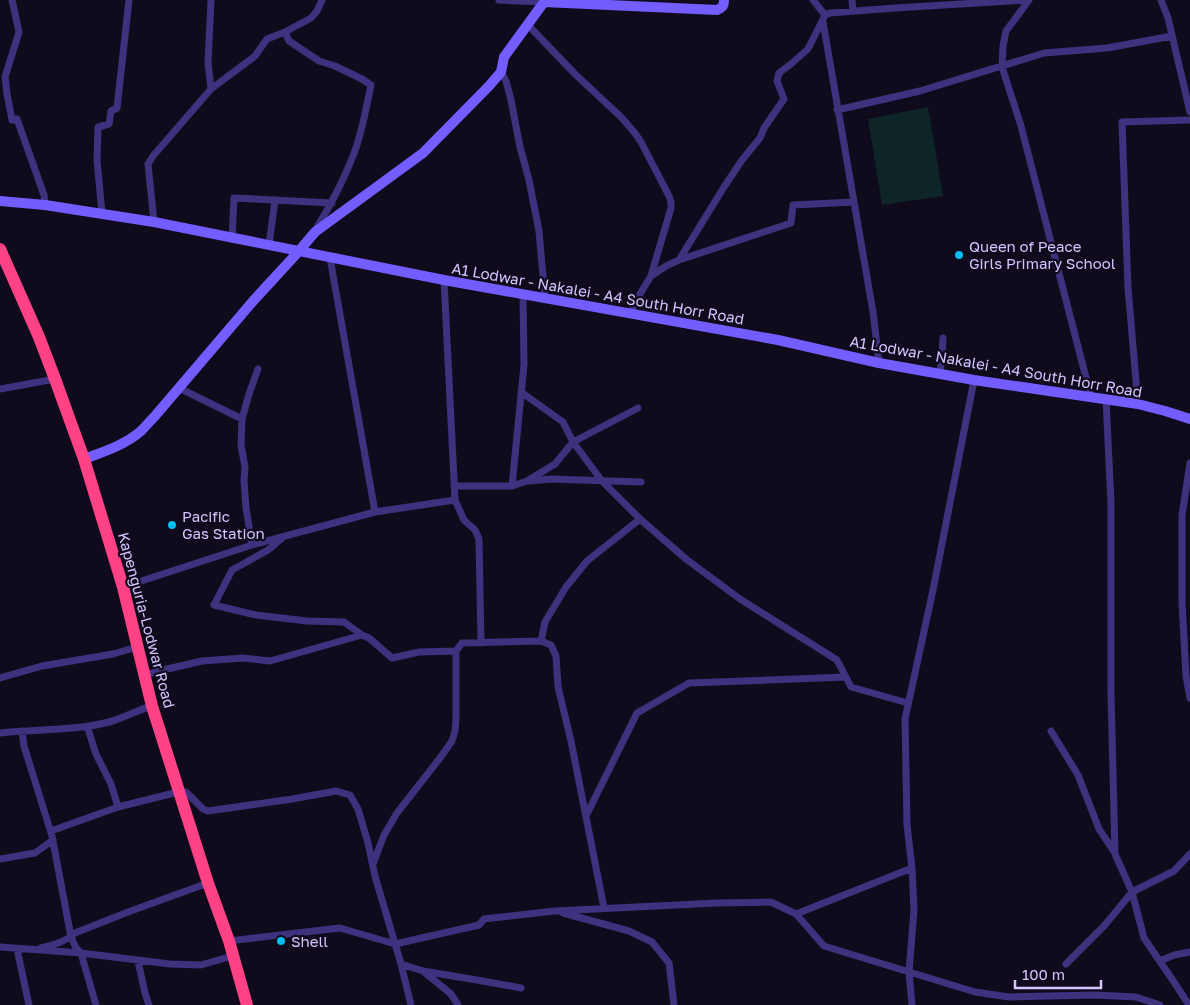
<svg xmlns="http://www.w3.org/2000/svg" width="1190" height="1005" viewBox="0 0 1190 1005" font-family="'Golos Text',sans-serif">
  <style>
    .green { fill: #0d2527 }
    .lines { fill: none; stroke-linecap: round; stroke-linejoin: round }
    .street { stroke: #3e327f; stroke-width: 7 }
    .secondary { stroke: #745dff; stroke-width: 10 }
    .highway { stroke: #ff4186; stroke-width: 12 }
    .poi-dot { fill: #00bdf1; stroke: #100a1d; stroke-width: 2 }
    .labels { text-anchor: middle; dominant-baseline: central; stroke-width: 4.5; stroke-linejoin: round; paint-order: stroke }
    .poi-label { font-size: 15px; fill: #d3c6ff; stroke: #100a1d; text-anchor: start }
    .street-label { font-size: 15px; fill: #d3c6ff; stroke: #100a1d }
  </style>
  <rect width="100%" height="100%" fill="#100a1d"/>
  <!-- green -->
  <path class="green" d="M928 107 943 196 882 205 868 119Z"/>
  <g class="lines">
    <!-- street -->
    <path class="street" d="M12 0 19 32 5 77 7 94 12 120 17 119 44 195 45 205
      M211 0 208 63 211 89
      M499 0 544 2
      M813 0 825 15
      M852 0 853 11
      M1029 0 1006 31 1003 46 1002 67 1021 126 1091 397
      M1161 0 1168 18 1190 112
      M823 22 873 312 879 363
      M528 25 575 74 622 118 634 132 641 142 669 196 671 202V208L651 276
      M501 72 506 81 511 100 520 147 529 180 539 231 545 298
      M837 110 920 91 1044 53 1107 48 1172 36
      M102 213 97 160 98 127 109 124 111 111 117 108 129 0
      M154 222 148 164 153 156 211 89 255 56 267 39 285 32
      M316 229C330 206 343 182 353 156 362 134 366 108 371 85L362 79 335 66 319 61 289 41 285 32 311 18 317 11 322 0
      M232 238 234 198 332 203
      M269 245 275 200
      M330 258 375 512 455 500
      M679 260 724 187 742 160 760 138 764 128 784 99 777 81 779 73 791 64 808 49 825 15 830 13 895 8 1028 0
      M444 280 455 500 464 520 475 530 479 539 481 643
      M630 314 637 299 651 276 666 266 679 260 791 223 793 205 854 202
      M940 374 942 355 943 338
      M179 388 242 419
      M0 389 55 379
      M521 392 563 422 573 442 602 481 640 519 686 559 740 599 837 660 851 687 908 703
      M1106 399 1111 503V693L1115 854 1132 892 1144 938 1174 982 1189 1005
      M1138 404 1128 288 1122 122 1190 120
      M1190 463 1182 515V602L1186 676 1190 698
      M529 481 551 479 641 482
      M454 486H512L524 365 523 294
      M512 486 527 481 555 464 573 442 638 408
      M282 538 268 550 232 570 214 605 256 615 307 621 344 622 362 635
      M252 545 246 508 244 481 245 467 241 445 242 419 249 394 258 369
      M123 587 252 545 375 512
      M541 641 545 622 566 587 587 561 640 519
      M145 675 163 670 202 661 243 658 270 661 362 635 369 638 392 658 419 652 456 651 462 643 541 641 551 645 556 656 558 687 571 741 604 908
      M0 678 42 666 113 654 137 647
      M87 726 96 754 111 784 118 807
      M22 731 24 746 52 836 71 937 76 948 81 953 96 1005
      M1051 731 1078 775 1099 829 1115 853
      M0 733C34 729 76 731 109 722 124 718 137 710 152 706
      M586 816 637 713 689 683 846 677
      M51 831 118 807 178 792H186L203 809 208 811 292 799 336 791 350 795 358 809 368 843 375 876 401 964 411 1005
      M0 859 35 853 53 840
      M373 864 384 835 397 813 440 758 452 741 455 731 456 719V651
      M563 913 629 931 652 942 669 963 674 1005
      M796 914 824 946 975 992 1009 997 1095 995 1136 997 1160 1005
      M229 941 340 928 395 944 479 925 484 919 555 911 717 903 771 902 796 914 912 868
      M0 947 81 953 170 964 201 965 232 956
      M41 948C53 945 65 942 75 933L128 912 208 883
      M17 949 29 1005
      M138 961 145 993 149 1005
      M1160 961 1174 955 1190 952
      M401 964 423 971 477 980 521 988
      M1066 964 1104 926 1132 892 1174 871 1190 854
      M423 971 451 994 458 1005
      M912 1005 909 972 914 910 912 868 907 825 905 719 933 590 974 380"/>
    <!-- secondary -->
    <path class="secondary" d="M0 201 45 205 154 222 444 280 778 340 879 363 974 380 1138 404 1165 411 1190 419
      M84 459C103 452 125 445 141 431 146 426 150 421 155 416L254 300 299 251 315 232 423 153 489 86 501 72 504 57 544 2 717 10C722 8 724 6 724 0"/>
    <!-- highway -->
    <path class="highway" d="M0 249 39 337 55 379 84 459 123 587 152 706 208 883 229 941 247 1005"/>
  </g>
  <!-- markers -->
  <g class="poi-dot">
    <circle cx="959" cy="255" r="5"/>
    <circle cx="172" cy="525" r="5"/>
    <circle cx="281" cy="941" r="5"/>
  </g>
  <g class="labels">
    <!-- poi labels -->
    <g class="poi-label">
      <text x="969" y="246">Queen of Peace<tspan x="969" dy="17">Girls Primary School</tspan></text>
      <text x="182" y="516">Pacific<tspan x="182" dy="17">Gas Station</tspan></text>
      <text x="291" y="941">Shell</text>
    </g>
    <!-- street labels -->
    <g class="street-label">
      <text transform="translate(598 293) rotate(10)">A1 Lodwar - Nakalei - A4 South Horr Road</text>
      <text transform="translate(996 366) rotate(10)">A1 Lodwar - Nakalei - A4 South Horr Road</text>
      <text transform="translate(147 620) rotate(75)">Kapenguria-Lodwar Road</text>
    </g>
  </g>
  <!-- scale -->
  <path d="M1015 980v8h86v-8" fill="none" stroke="#d3c6ff" stroke-width="2.5"/>
  <text x="1022" y="980" font-size="15" fill="#d3c6ff" stroke="#100a1d" stroke-width="4" paint-order="stroke">100 m</text>
</svg>
